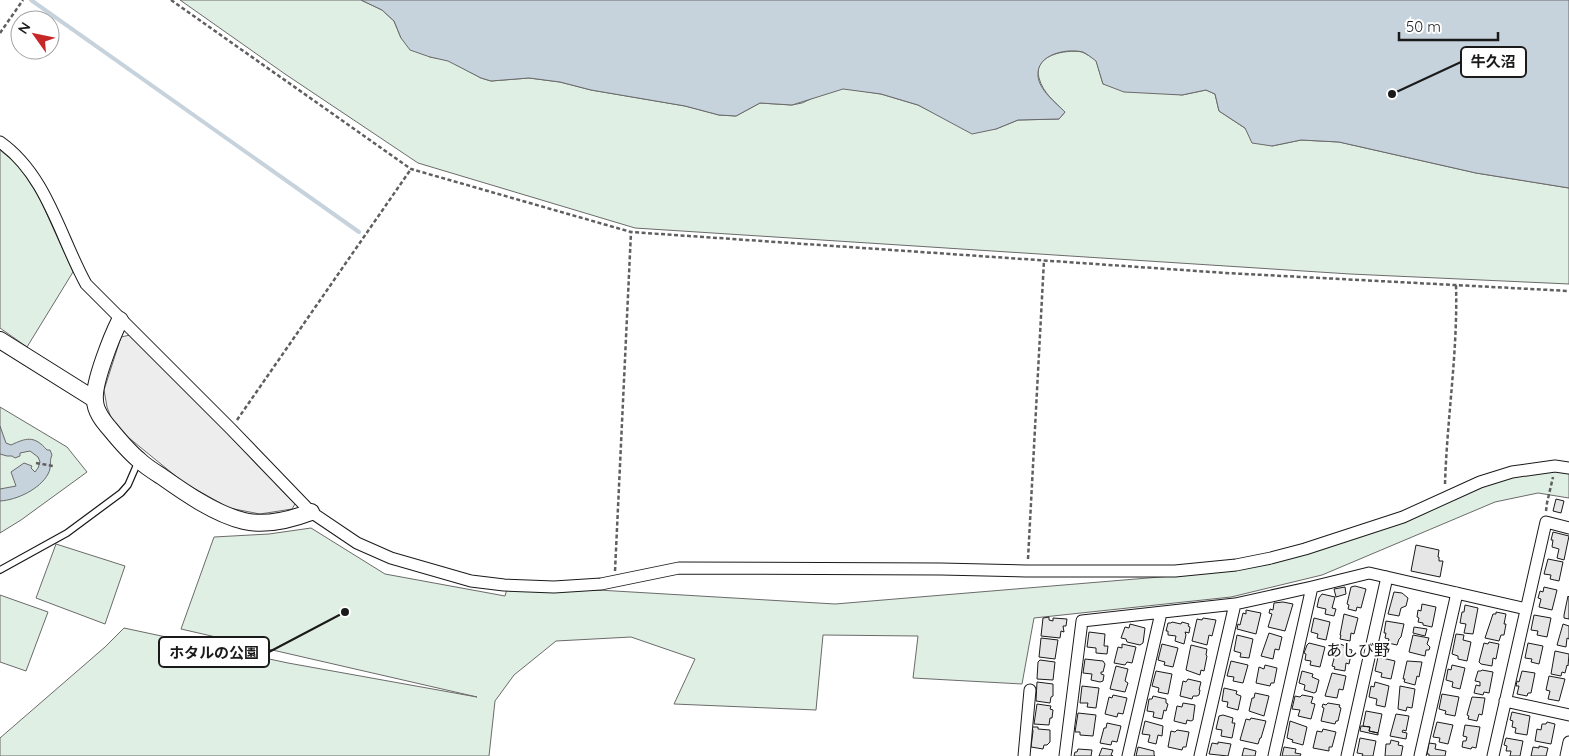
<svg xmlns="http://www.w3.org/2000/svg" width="1569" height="756" viewBox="0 0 1569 756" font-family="Quicksand,'Noto Sans JP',sans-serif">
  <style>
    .green { fill: #e0efe3; stroke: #6a6a6a }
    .parking { fill: #ededed; stroke: #6a6a6a }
    .water { fill: #c6d2dc; stroke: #6a6a6a }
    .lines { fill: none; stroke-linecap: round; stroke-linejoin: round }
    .stream { stroke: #c6d2dc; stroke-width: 4 }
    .building { fill: #e6e6e6; stroke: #1a1a1a }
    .lane-casing { stroke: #1a1a1a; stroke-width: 8 }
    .street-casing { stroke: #1a1a1a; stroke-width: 13 }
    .secondary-casing { stroke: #1a1a1a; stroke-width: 18 }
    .path { stroke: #5f5f5f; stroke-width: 2.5; stroke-dasharray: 4 2.5; stroke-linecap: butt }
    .lane { stroke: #fff; stroke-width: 5.5 }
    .street { stroke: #fff; stroke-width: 11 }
    .secondary { stroke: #fff; stroke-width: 16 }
    .labels { text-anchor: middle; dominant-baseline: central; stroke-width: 4; stroke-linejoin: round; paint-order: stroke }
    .quarter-label { font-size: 16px; fill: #1a1a1a; stroke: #fff }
    .leader { fill: none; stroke: #1a1a1a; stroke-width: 2 }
    .callout-dot { fill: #1a1a1a; stroke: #fff; stroke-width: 2 }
    .callout { fill: #fff; stroke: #1a1a1a; stroke-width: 2 }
    .callout-label { font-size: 15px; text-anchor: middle; font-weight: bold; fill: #1a1a1a }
  </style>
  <rect width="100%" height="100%" fill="#fff"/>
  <!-- green -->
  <path class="green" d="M180 0H361L382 10 394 21 401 38 430 57 448 60 481 78 491 81 529 78 560 82 591 90 685 106 719 115 736 116 760 103 792 105 802 103 824 93 843 88 881 94 918 105 938 115 996 129 1018 120 1059 119 1065 112C1055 102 1043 93 1039 78 1032 55 1066 49 1082 52 1087 54 1092 58 1096 60L1103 84 1182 95 1206 90 1215 94 1219 111 1272 146 1301 140 1339 142 1476 173 1569 188V284L1350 274 635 228 418 163 285 74Z
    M0 150 18 165 36 190 73 272 27 347 0 328Z
    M0 407 67 447 87 472 21 520 0 533Z
    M1551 470 1569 472V498L1538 493 1495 502 1322 575 1231 597 1034 618 1022 684 913 678 918 636 823 635 816 710 674 704 695 659 631 637 556 641 514 675 495 701 489 756H0V738L105 647 124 628 288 663 477 697 181 629 214 537 269 534 311 528 385 574 505 596 507 589 540 592 598 590 835 604 1172 576 1289 558 1495 479Z
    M56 544 125 566 105 624 36 598Z
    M0 595 48 612 26 671 0 662Z"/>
  <!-- parking -->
  <path class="parking" d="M130 335 227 433 295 504 292 509 260 514 229 508 183 482 129 438 112 420 107 407 104 390 121 337Z"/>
  <!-- water -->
  <path class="water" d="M361 0H1569V188L1476 173 1339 142 1301 140 1272 146 1252 143 1245 128 1219 111 1215 94 1206 90 1182 95 1124 92 1103 84 1096 61C1092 58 1087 54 1083 52 1067 48 1036 54 1038 76 1039 90 1056 103 1065 112L1059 119 1018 120 996 129 972 134 918 105 881 94 843 89 792 105 760 103 736 116 719 115 685 106 591 90 560 82 529 78 491 81 481 78 448 61 430 57 410 50 401 38 394 21 382 10Z
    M0 426 6 443 11 445C26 438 34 435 47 450H50L52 455C49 461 52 467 48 474 40 489 17 500 0 501V489L16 486 11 472 24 463 32 466 31 468 35 472 38 468 40 462 38 457 30 451 20 453V456L15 458 12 456H7L0 454Z"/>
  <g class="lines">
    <!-- stream -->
    <path class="stream" d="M31 0 359 232"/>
  </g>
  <!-- building -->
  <path class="building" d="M1556 499 1564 501 1561 513 1553 511Z
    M1553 532 1569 536 1564 560 1557 558 1559 549 1552 547 1553 540H1551Z
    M1416 545 1439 550 1438 557H1439V561H1443L1440 577 1411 571Z
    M1548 559 1563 562 1559 581 1550 579 1551 575 1544 574Z
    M1355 586 1366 589 1361 608 1357 607 1356 611 1348 609 1349 605 1347 604 1351 587Z
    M1345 587 1346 594 1336 597 1334 589Z
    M1544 587 1557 590 1552 610 1539 607 1541 599 1538 598 1540 591 1543 592Z
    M1394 592 1402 593 1408 598 1406 606 1401 608 1399 616 1388 614Z
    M1322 594 1335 597 1332 608 1336 609 1334 616 1325 614 1326 609 1317 607 1319 598Z
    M1568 596 1569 597V619L1564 618V615Z
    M1283 602 1293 604 1285 631 1268 627 1272 614 1269 613 1270 609 1273 610 1274 603Z
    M1422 604 1436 607 1432 627 1423 625V623L1418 622 1419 618 1417 617 1418 610 1421 611Z
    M1465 605 1478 608 1473 634 1464 633 1466 624 1460 623 1462 612H1464Z
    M1246 610 1261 613 1256 634 1237 629 1238 624 1240 625 1243 613 1246 614Z
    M1496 612 1506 614 1504 624H1506L1504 635H1501L1499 641 1485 638 1493 614H1496Z
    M1344 614 1358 618 1354 634 1351 633 1350 641 1340 639 1341 635H1340Z
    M1534 615 1551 618 1547 637 1537 635 1538 631 1531 630Z
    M1049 617V620L1053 621V618L1067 619 1066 626H1063L1064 632 1061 631 1060 638 1041 636 1043 618Z
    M1203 618 1216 620 1212 636 1209 635 1207 645 1192 641 1197 619 1202 620Z
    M1314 618 1330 622 1326 640 1317 638 1318 634 1311 632Z
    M1386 621 1404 624 1401 637 1399 639 1397 645 1388 643 1389 639 1385 638 1386 633H1384Z
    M1172 622 1181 624 1182 622 1189 624 1188 626 1190 627 1189 633 1185 632 1186 635 1184 644 1175 641 1176 636 1168 635V631H1166L1168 623H1171Z
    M1130 624 1145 628 1143 643 1140 645 1127 642 1126 639 1121 638 1125 627 1129 628Z
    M1563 624 1569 626V639L1567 638 1566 647 1557 645Z
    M1414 627 1427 629 1425 636 1413 633Z
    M1089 632 1105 634 1104 646H1108L1107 654 1096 653V648L1087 647Z
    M1269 633 1282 637 1279 650 1275 649 1273 659 1261 656Z
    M1456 634 1464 635 1463 640 1471 642 1467 661 1458 659V656L1452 654Z
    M1237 635 1253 639 1249 658 1240 657 1241 653 1234 651Z
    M1413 635 1429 638 1427 644 1430 647 1429 650H1426L1425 656 1409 652Z
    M1041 638 1058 640 1055 659 1039 657Z
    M1489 642 1499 644 1496 659 1493 658 1492 666 1481 664 1479 662 1484 643 1488 644Z
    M1309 643 1325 647 1320 667 1310 665 1311 661 1305 660 1306 654 1304 653 1307 645Z
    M1528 643 1543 646 1539 664 1531 662 1532 659 1525 658Z
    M1122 644 1136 647 1132 663 1127 662 1125 665 1114 663 1118 647 1122 648Z
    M1162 644 1178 648 1173 667 1164 665 1165 662 1158 660Z
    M1340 644 1345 646 1344 648 1352 650 1349 664 1346 663 1345 671 1334 669 1335 667 1332 666 1337 648H1339Z
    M1191 645 1207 649 1206 655 1207 656 1204 671 1201 670 1200 675 1186 670Z
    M1555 651 1569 654 1568 666 1567 665 1565 673 1562 672 1561 676 1551 674Z
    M1378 657 1395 661 1391 679 1381 677 1382 673 1375 671Z
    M1085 659 1103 661 1105 664 1103 672H1101V674L1104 675 1103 681 1100 682 1091 680 1092 674 1083 673Z
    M1040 660 1055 662 1053 680 1037 679 1038 662Z
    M1231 661 1248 665 1243 683 1233 681 1234 677 1227 676Z
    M1407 661 1422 662 1419 677 1417 676 1415 685 1404 682 1405 679H1403Z
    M1265 665 1277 668 1274 683H1271L1270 686 1256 683 1259 667 1264 669Z
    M1452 665 1465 668 1460 689 1452 687 1453 682 1446 680 1448 669 1451 670Z
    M1116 666 1128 669 1125 681 1128 683 1125 692 1110 689Z
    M1482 670 1493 672 1489 693 1484 692 1483 695 1474 693 1476 685 1480 686V682L1475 681 1478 671H1481Z
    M1156 671 1172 674 1168 694 1158 692 1159 688 1152 686Z
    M1302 671 1313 674 1312 677 1319 680 1316 692 1314 693 1304 690 1305 685 1299 683Z
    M1522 671 1535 673 1531 693H1528L1527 696 1517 694 1519 686H1516L1517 681 1519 682Z
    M1332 673 1346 676 1343 690 1339 689 1337 698 1325 696Z
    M1549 676 1565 679 1559 701 1548 699 1550 691 1546 690Z
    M1188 679 1201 682 1199 690H1200L1199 695 1197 696H1193L1192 699 1180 696 1183 681 1186 682Z
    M1037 682 1053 684V696L1051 697 1050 703 1036 701Z
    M1375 682 1389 686 1385 707 1376 705 1377 699 1369 697 1371 686 1374 687Z
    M1082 686 1099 688 1096 708 1087 707 1088 703H1080Z
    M1400 686 1415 689 1412 708 1407 707 1406 711 1398 709Z
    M1224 688 1237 691 1236 694 1241 696 1238 710 1227 707 1228 702 1222 701Z
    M1255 693 1269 696 1264 716 1249 711 1252 698H1254Z
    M1442 694 1459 697 1455 716 1445 714 1446 711 1439 709Z
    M1113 695 1127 698 1123 714 1118 713 1117 717 1105 714 1109 697 1112 698Z
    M1302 695 1313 697 1311 703 1315 704 1311 719 1298 716 1300 710 1292 709 1295 696 1300 697Z
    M1153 696 1166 699V703L1168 704 1166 711 1164 710 1162 719 1153 717 1154 712 1147 711 1149 699H1152Z
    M1472 697 1485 698 1482 715 1479 714 1477 721 1468 719 1469 716 1467 715Z
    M1183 703 1195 705 1193 720 1191 721 1187 720 1186 724 1174 721 1177 706 1182 707Z
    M1328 703 1340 705 1339 707 1341 708 1338 721H1336L1335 724 1321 721 1324 708 1322 707 1323 704 1326 705Z
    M1037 704 1051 706 1050 709 1053 710 1052 718H1050L1049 725 1034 724Z
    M1366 711 1382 714 1378 733 1369 731 1370 727 1363 726Z
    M1512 712 1530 716 1527 735 1515 733 1516 728 1512 727 1513 721 1510 720Z
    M1078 713 1096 715 1093 736 1080 735V732H1075Z
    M1396 714 1409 716 1406 731 1403 730 1402 732 1407 733 1406 739 1390 736Z
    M1223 715 1233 718 1232 723H1235L1232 738 1221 736 1222 730 1216 729 1219 716Z
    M1251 718 1266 721 1261 738H1260L1258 744 1240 740 1246 719 1250 720Z
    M1145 721 1163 726 1162 736 1158 735 1156 744 1148 742 1150 735 1142 734Z
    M1290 721 1307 727 1303 745 1292 742 1293 740 1287 738Z
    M1437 722 1453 725 1448 744 1439 742 1440 738 1433 737Z
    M1547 722 1555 724 1551 744 1535 741 1537 729 1541 730 1542 724H1546Z
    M1107 723 1121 726 1117 742 1112 741 1111 745 1100 743 1104 728H1106Z
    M1465 725 1480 727 1476 748 1472 747 1471 749 1462 747 1463 741H1466L1467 737 1463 736Z
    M1361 726 1370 727 1369 731 1378 733V735L1360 731Z
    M1032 727H1038V729L1050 730V742L1047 745H1044L1043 749 1031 747 1033 731Z
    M1323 729 1336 732 1332 747H1329V751L1313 748 1317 731 1322 732Z
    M1177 730 1189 732 1186 747H1183L1182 750 1168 747 1171 731 1175 732Z
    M1360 738 1376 741 1373 756H1362L1363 754 1357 753Z
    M1506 738 1523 741 1520 756H1510L1511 751H1506L1507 746 1504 745Z
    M1391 740 1399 742 1398 745 1403 746 1401 756H1385L1386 744H1390Z
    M1218 742 1231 744 1228 756 1209 754 1212 743 1218 744Z
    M1429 743 1436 744 1435 749 1446 751 1445 756H1429V754H1427Z
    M1539 746 1548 748 1546 756H1531L1533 747 1539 748Z
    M1138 747 1154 751V755L1155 756H1136Z
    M1284 747 1296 749 1295 753 1301 754 1300 756H1282Z
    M1102 748 1113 750 1111 755 1113 756H1099Z
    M1244 748 1256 751 1255 756H1242Z
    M1078 749 1092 750 1091 756H1074L1075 752H1077Z"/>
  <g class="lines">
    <defs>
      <path id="lane" d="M0 570 67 533 121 493 128 485 138 462"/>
      <path id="street" d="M0 142C47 175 60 237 86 284L231 429 311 512 357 543 391 558 471 581 504 585 554 587 601 584 679 568 941 569 1026 571H1175L1236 565 1271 558 1305 549 1403 517 1480 482 1512 472 1555 466 1569 468
        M1505 701 1569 715
        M1024 756 1030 690
        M1065 756 1082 621 1235 604 1312 587 1369 573 1526 609
        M1128 756 1161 613
        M1200 756 1235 604
        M1274 756 1312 587
        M1347 756 1387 577
        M1420 756 1457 593
        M1493 756 1546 522 1569 528
        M1566 756 1569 742"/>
      <path id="secondary" d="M120 320C112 336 93 383 95 400 95 411 103 421 110 429 119 440 128 451 139 460 145 466 153 471 161 476 185 493 215 514 244 521 266 526 290 520 311 512
        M0 340 94 399"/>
    </defs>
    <!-- lane casing -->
    <use href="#lane" class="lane-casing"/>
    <!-- street casing -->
    <use href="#street" class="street-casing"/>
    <!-- secondary casing -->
    <use href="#secondary" class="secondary-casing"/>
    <!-- path -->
    <path class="path" d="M171 0 411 169 631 232 1226 273 1569 291
      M0 33 23 0
      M237 420 411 169
      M36 463 53 466
      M1445 484C1447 418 1458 351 1456 285
      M1546 511 1547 503 1553 477
      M1028 559 1044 260
      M615 571 631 232"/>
    <!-- lane -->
    <use href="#lane" class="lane"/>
    <!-- street -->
    <use href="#street" class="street"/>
    <!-- secondary -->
    <use href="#secondary" class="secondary"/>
  </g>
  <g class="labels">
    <!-- quarter labels -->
    <g class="quarter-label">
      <text x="1358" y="650">あしび野</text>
    </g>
  </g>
  <!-- callouts -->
  <path class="leader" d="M1392 94L1461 62M345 612L269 652"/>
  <g class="callout-dot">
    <circle cx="1392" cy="94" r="5"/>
    <circle cx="345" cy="612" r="5"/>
  </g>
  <g class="callout">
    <rect x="1461" y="47" width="65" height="30" rx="5"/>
    <rect x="159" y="637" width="110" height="30" rx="5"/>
  </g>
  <g class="callout-label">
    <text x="1493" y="67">牛久沼</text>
    <text x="214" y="658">ホタルの公園</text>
  </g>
  <!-- north arrow -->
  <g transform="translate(35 35) rotate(303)"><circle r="24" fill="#ffffff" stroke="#a3a3a3"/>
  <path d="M0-4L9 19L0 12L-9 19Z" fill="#c62828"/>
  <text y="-8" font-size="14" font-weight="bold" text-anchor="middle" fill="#1a1a1a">N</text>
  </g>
  <!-- scale -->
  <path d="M1399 32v8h99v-8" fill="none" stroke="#1a1a1a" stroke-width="2.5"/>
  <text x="1406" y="32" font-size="15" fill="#1a1a1a" stroke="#ffffff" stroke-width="4" paint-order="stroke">50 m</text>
</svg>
